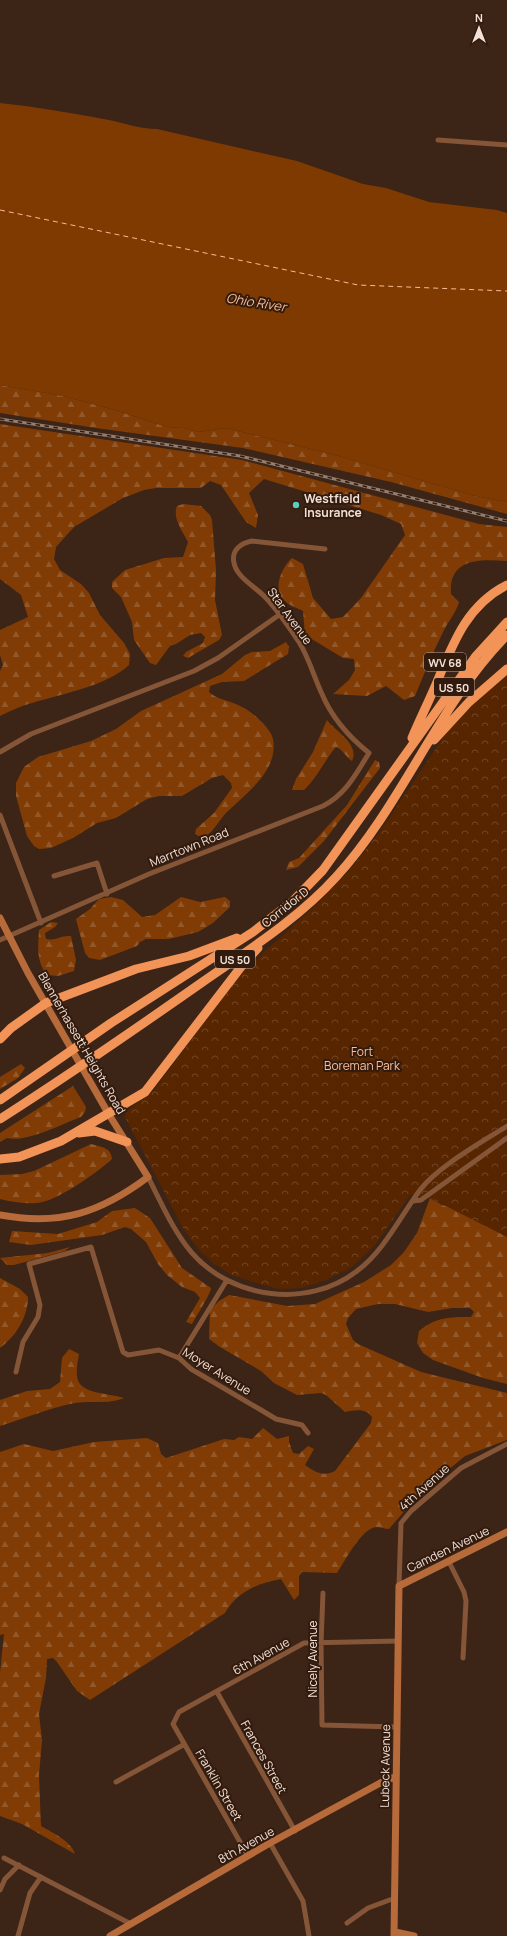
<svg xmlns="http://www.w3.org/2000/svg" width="507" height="1936" viewBox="0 0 507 1936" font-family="Manrope,sans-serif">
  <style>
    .forest { fill: url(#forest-firs) }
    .park { fill: url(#park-crowns) }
    .water { fill: #7e3a00 }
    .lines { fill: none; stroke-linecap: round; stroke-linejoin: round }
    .ferry { stroke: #f8bb98; stroke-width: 1; stroke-dasharray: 5 4; stroke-linecap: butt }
    .street { stroke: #855538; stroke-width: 5 }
    .secondary { stroke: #b76a3a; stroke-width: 7 }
    .highway { stroke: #f29358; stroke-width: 9 }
    .rail-casing { stroke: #937e72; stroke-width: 3 }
    .rail { stroke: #321b0d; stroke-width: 1.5; stroke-dasharray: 4.5; stroke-linecap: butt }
    .poi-dot { fill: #59cebe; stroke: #321b0d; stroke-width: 1.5 }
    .labels { text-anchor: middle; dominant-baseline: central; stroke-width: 4; stroke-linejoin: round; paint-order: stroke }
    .shield { fill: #321b0d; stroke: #b8a69b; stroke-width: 1 }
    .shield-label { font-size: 11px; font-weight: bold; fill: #f2e1d8 }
    .poi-label { font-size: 12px; font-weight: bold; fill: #f2e1d8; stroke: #321b0d; text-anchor: start }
    .street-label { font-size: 12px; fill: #f2e1d8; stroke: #321b0d }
    .park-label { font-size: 12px; fill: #fabd9a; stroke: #321b0d }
    .water-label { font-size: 13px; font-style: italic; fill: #f8bb98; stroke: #321b0d }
  </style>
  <defs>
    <pattern id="forest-firs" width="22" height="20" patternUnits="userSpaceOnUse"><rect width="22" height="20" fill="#813c05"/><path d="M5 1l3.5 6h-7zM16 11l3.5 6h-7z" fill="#935829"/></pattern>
    <pattern id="park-crowns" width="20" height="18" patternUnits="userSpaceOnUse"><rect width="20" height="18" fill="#572601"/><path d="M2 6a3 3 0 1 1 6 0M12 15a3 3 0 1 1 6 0" fill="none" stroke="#704525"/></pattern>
  </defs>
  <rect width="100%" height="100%" fill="#3c2416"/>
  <!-- forest -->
  <path class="forest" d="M0 385 63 396 115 410 167 427 183 428 199 432 226 428 335 455 475 496 507 502V514L391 482 243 448 96 428 0 413Z
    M0 424 242 460 479 524 507 527V561C480 559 448 558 451 594L459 602C456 613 449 620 444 630 433 652 424 674 415 696L404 700 386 686 367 696 333 694 349 680 355 670 354 659 343 658 305 635 303 611C297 608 288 605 284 600 272 588 282 567 292 558L303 564 313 598 331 619 343 617 361 598 405 535 401 524 381 515 264 479 249 493 258 515 256 528 246 522 221 485 210 481 201 488H156L144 490 123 498 74 527 56 547 54 559 60 570 81 584 89 593 100 615 124 643 130 654 129 665C107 686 61 694 32 703 21 706 10 711 0 716V671L3 665 0 655V630L28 617 21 595 0 579Z
    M183 504 201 506 210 515 212 520 216 570 215 600 222 635 219 640 188 658 183 656 186 652 203 643 205 637 201 633 190 635 176 644 170 646 156 665 150 663 134 640 132 622 121 597 112 588V582L125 570 164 558 183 557 188 542C183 532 172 518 177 506Z
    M286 642 289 647 288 654 244 681 222 682 210 686 209 692C218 700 232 701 242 707 252 711 271 729 273 739 279 771 245 794 226 813 220 819 214 831 206 836 202 838 198 836 195 834L196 829 214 813 232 788 231 783 223 775 212 778 182 796H159L147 799 116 818 97 823 73 838 51 848 39 849 34 846 27 836 16 796V783L24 767 38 757 91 741 116 729 141 711 222 674 245 655 252 652 270 651Z
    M327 720C336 732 360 744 352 761 345 757 344 750 336 747 324 761 317 778 304 790H292L296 779 313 752Z
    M375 760 379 762 380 768 324 841 298 867 286 870 289 862 299 858 347 805Z
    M111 897 123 900 142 917 155 915 181 897 200 902 225 897 230 901V907L213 923 198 932 169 939H146L140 942 137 946 100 960 89 958 85 953 76 919 90 909 99 899Z
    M51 922 58 923 55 927 45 933 46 939C55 941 62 935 71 936L76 960 74 971 58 976 47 975C36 962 38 946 39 930Z
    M21 1064 25 1068 18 1078 0 1089V1077Z
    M73 1086 86 1107 85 1112 81 1117C62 1124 26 1143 7 1138L0 1142V1133Z
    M91 1144C101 1147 111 1147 112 1159 98 1172 56 1202 37 1203 25 1204 12 1202 0 1199V1175L22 1174 34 1171Z
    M430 1198 442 1205 507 1220V1384L483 1378 433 1360 423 1353 417 1343 419 1331C436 1317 449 1317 471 1317L474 1312 470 1308H452L428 1312 395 1304H378L356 1309 348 1318 346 1324 353 1340 358 1344 421 1372 507 1393V1440L465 1456 419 1494 389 1529C385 1529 380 1527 376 1527 361 1529 345 1561 337 1573L302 1572 299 1576V1595L294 1600 281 1579C258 1583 237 1592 225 1613L90 1700 77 1691 57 1662 53 1658 47 1659 46 1678 39 1714 42 1740 39 1775 41 1826C53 1833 71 1841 75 1854L22 1824 0 1816V1673L4 1634 0 1635V1452L24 1444 53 1451 94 1442 147 1438 158 1443 161 1454 166 1458 224 1439 234 1440 239 1437 252 1439 263 1428 277 1439 289 1436V1442L293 1453 299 1454 308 1446 314 1449 305 1465C315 1472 323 1477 335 1471L371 1423 372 1417C366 1408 355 1410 345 1412L326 1395 321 1393 297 1395 274 1383 261 1371 220 1347 209 1339 210 1310 219 1301 229 1295 287 1306 315 1304 364 1282 391 1265 404 1252 417 1233Z
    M135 1208 150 1218 182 1268 211 1288C210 1295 197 1315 192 1324L186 1322 200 1298 195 1292 182 1287 167 1275 158 1264 146 1242 131 1229 125 1227 102 1235 31 1245 9 1242 12 1231 58 1234 97 1222 112 1211Z
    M70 1247 65 1251 14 1265H7L0 1258 48 1253Z
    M0 1278 20 1289 28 1297C28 1317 16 1336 0 1348Z
    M69 1349 79 1354C78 1361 76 1369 77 1376 78 1395 111 1393 124 1398 107 1405 92 1400 75 1403 50 1408 25 1418 0 1426V1400L27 1391 50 1389 60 1382 62 1358Z"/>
  <!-- park -->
  <path class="park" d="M507 674V1237L430 1198 410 1195 375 1245 352 1267 326 1280 302 1288 279 1289 256 1283 232 1275 214 1264 200 1251 184 1230 125 1117 126 1112 154 1090 242 972 316 905 347 873 379 833 449 729 492 685Z"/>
  <!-- water -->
  <path class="water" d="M0 103C37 107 73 113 109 120 125 123 140 129 157 129L297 161 363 184 386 188 429 202 497 210 507 213V502L475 496 335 455 226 428 199 432 183 428 167 427 115 410 63 396 0 385Z"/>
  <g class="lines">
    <!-- ferry -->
    <path class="ferry" d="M0 210 358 285 507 291"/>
    <!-- street -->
    <path class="street" d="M438 140 507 145
      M0 752 31 734 194 671 218 658 279 615
      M0 815 41 923
      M54 876 97 863 107 894
      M0 940 149 874 323 806C346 794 356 774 369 753 349 737 332 718 322 694 314 677 309 658 299 642 289 627 278 611 266 598 256 587 237 578 234 563 231 550 241 543 252 541L325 549
      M148 1177C161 1202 173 1231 192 1253 232 1299 308 1309 357 1271 384 1251 400 1217 420 1190 437 1167 482 1142 507 1126
      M413 1201 421 1200 507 1138
      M179 1358 227 1280
      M16 1372 23 1342 38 1317 40 1305 29 1264 91 1247 123 1352 128 1355 159 1350 179 1358 191 1369 261 1410 276 1419 302 1425 308 1433
      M449 1562 464 1592 466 1601 463 1658
      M399 1586 401 1523 411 1511 461 1468 507 1444
      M323 1593 321 1643 322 1725 397 1727
      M217 1692 295 1831
      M116 1782 183 1745
      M270 1843 303 1901 309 1936
      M248 1856 173 1724 179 1712 304 1643 398 1641
      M4 1858 131 1924
      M0 1890 5 1879 19 1865
      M347 1923 368 1908 395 1898
      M18 1936 30 1893 41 1877"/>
    <!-- secondary -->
    <path class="secondary" d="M0 918 28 973 108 1113 148 1177C100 1213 60 1226 0 1215
      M395 1932 414 1936
      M110 1936 270 1843 382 1782 395 1777
      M394 1936 399 1586 507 1532"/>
    <!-- highway -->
    <path class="highway" d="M412 738C420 719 429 701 437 682 453 643 467 605 507 585
      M434 740 469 702 507 669
      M0 1039 11 1028 46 1003 136 969 189 956 237 938
      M0 1100 111 1023 253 932 293 901 323 870 463 674 476 656 507 622
      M0 1119C69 1075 137 1028 204 981 250 949 299 918 336 877 403 804 437 706 507 635
      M79 1133 95 1131 127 1142
      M0 1159 19 1157 61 1141 145 1092 244 963 258 948"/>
    <defs>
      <path id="rail" d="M0 419 240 456 507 521"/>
    </defs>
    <!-- rail casing -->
    <use href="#rail" class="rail-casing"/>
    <!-- rail -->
    <use href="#rail" class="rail"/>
  </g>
  <!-- markers -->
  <circle class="poi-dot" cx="296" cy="505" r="4"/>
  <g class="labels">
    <!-- shield labels -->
    <g class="shield">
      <rect x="424" y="653" width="42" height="18" rx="3"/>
      <rect x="434" y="678" width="40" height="18" rx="3"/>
      <rect x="215" y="950" width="40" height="18" rx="3"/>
    </g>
    <g class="shield-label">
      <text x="445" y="662">WV 68</text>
      <text x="454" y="687">US 50</text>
      <text x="235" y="959">US 50</text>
    </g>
    <!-- poi labels -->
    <g class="poi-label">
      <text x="304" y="498">Westfield<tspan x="304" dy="14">Insurance</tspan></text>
    </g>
    <!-- street labels -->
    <g class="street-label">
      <text transform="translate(290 616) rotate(54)">Star Avenue</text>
      <text transform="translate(189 847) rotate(-22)">Marrtown Road</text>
      <text transform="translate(285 907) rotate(-39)">Corridor D</text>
      <text transform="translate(82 1043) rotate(60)">Blennerhassett Heights Road</text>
      <text transform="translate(217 1371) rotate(32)">Moyer Avenue</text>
      <text transform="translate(424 1487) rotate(-42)">4th Avenue</text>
      <text transform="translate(448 1549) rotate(-26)">Camden Avenue</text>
      <text transform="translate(261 1656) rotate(-29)">6th Avenue</text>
      <text transform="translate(312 1659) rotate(-90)">Nicely Avenue</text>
      <text transform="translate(264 1757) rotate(61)">Frances Street</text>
      <text transform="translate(385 1766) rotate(-89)">Lubeck Avenue</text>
      <text transform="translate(219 1785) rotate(60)">Franklin Street</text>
      <text transform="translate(246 1845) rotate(-29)">8th Avenue</text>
    </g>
    <!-- park labels -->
    <g class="park-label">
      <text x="362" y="1051">Fort<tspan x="362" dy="14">Boreman Park</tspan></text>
    </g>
    <!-- water labels -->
    <g class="water-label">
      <text transform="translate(256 302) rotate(9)">Ohio River</text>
    </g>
  </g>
  <!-- north arrow -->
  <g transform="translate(479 28)" stroke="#321b0d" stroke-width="3" paint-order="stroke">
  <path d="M0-3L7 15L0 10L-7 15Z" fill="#f2e1d8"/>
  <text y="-6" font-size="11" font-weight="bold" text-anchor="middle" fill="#f2e1d8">N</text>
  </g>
</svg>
